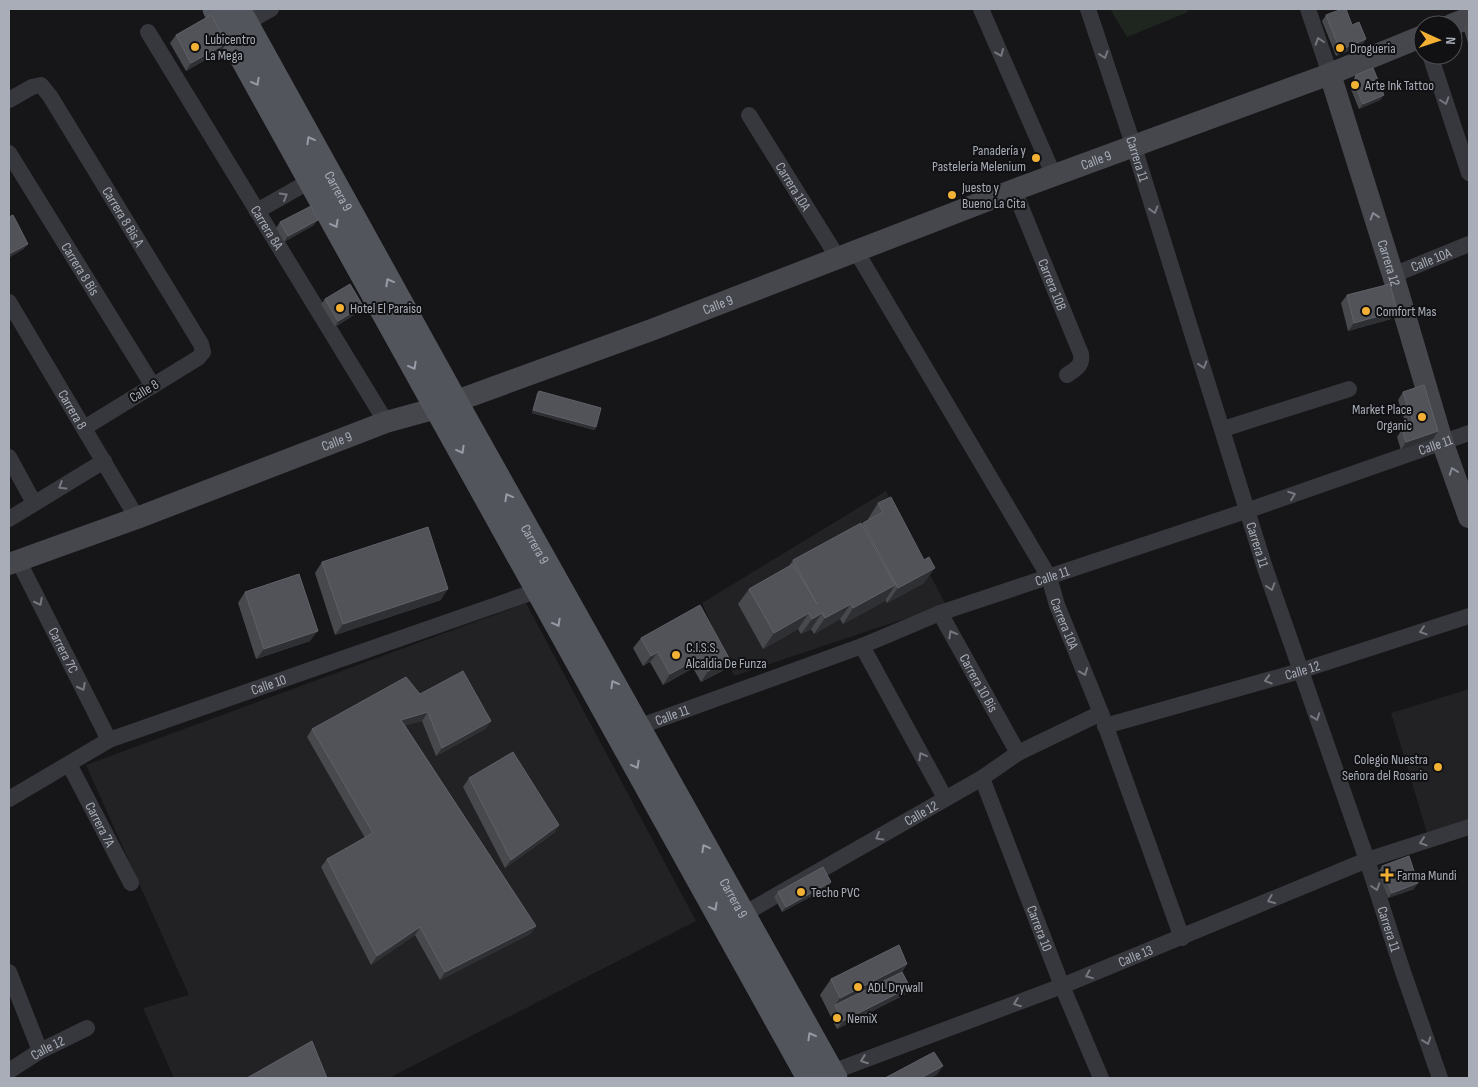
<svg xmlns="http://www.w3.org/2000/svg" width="1478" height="1087" viewBox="0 0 1478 1087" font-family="'Sofia Sans Condensed',sans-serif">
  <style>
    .built { fill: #222225 }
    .green { fill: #1e261f }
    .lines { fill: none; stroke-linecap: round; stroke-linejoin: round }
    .street { stroke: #37383d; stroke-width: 16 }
    .secondary { stroke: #45474d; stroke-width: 22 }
    .primary { stroke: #53555c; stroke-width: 25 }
    .wall { fill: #47494d }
    .shaded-wall { fill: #2f3033 }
    .building { fill: #525359; stroke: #5f6168 }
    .oneway { stroke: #757881 }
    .oneway2 { stroke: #979ba6 }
    .oneway3 { stroke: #858993 }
    .poi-dot { fill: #f2b134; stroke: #111113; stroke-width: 2 }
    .labels { text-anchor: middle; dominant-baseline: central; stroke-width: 4; stroke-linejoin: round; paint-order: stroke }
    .poi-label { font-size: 14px; fill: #a8adb8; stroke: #111113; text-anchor: start }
    .street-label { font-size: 14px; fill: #a8adb8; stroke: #111113 }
  </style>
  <rect width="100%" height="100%" fill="#161618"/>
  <!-- built -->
  <path class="built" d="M886 491 946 605 734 676 702 603Z
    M526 603 696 921 389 1078H174L143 1008 189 995 86 765Z
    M1469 689V820L1427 833 1391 713Z"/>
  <!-- green -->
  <path class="green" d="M1110 9H1187L1188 12 1127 37Z"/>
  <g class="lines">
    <!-- street -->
    <g class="street">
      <path d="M981 9 1054 176"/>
      <path id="s1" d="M1088 9 1134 147 1265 568 1367 860 1402 969 1440 1078"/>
      <path d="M1308 9 1330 74"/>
      <path d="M246 23 271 9"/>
      <path id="s2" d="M148 32 386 422"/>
      <path d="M1430 55 1469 173"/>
      <path id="s3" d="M9 100 32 87 41 85 50 96 201 344 203 352 198 358 84 428"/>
      <path id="s4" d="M749 115 838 258"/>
      <path id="s5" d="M9 153 153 386"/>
      <path id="s6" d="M1014 190 1081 354C1083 366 1075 369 1067 375"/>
      <path d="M257 211 310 181"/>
      <path id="s7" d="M856 251 1049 577 1057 605 1101 713 1182 938"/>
      <path id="s8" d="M1393 275 1469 244"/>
      <path id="s9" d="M9 302 137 518"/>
      <path d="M1223 429 1349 389"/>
      <path d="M9 457 34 503"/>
      <path d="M9 519 104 461"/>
      <path id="s10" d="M18 560 109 740"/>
      <path id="s11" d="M940 613 1018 753"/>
      <path d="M862 646 945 798"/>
      <path id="s12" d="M1105 726 1300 671 1469 616"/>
      <path id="s13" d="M638 727 862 646 940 613 1246 511 1469 433"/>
      <path id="s14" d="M69 764 131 883"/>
      <path id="s15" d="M982 778 1062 986 1101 1078"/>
      <path id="s16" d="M9 799 109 740 539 590"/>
      <path id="s17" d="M742 915 982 778 1018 753 1101 713"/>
      <path d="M9 972 40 1051"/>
      <path id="s18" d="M9 1071 40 1051 87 1028"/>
      <path id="s19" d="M832 1072 1062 986 1367 860 1469 827"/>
    </g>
    <!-- secondary -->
    <g class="secondary">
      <path d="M1451 25 1469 18"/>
      <path id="s20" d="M1330 74 1393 275 1442 441 1469 517"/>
      <path id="s21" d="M9 564 137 518 386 422 437 408 654 329 1014 190 1330 74 1423 36"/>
    </g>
    <!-- primary -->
    <g class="primary">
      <path d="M215 9 809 1078"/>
      <path id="s22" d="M238 9 455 401 835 1078"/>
    </g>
  </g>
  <!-- wall -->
  <path class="wall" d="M1326 15 1352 25 1366 39 1362 45 1336 56 1322 21Z
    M1469 18V46L1463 27Z
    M176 35 221 51 186 71 170 43Z
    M1356 75 1384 95 1380 100 1359 109 1350 87Z
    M280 222 314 225 284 242 276 228Z
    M1347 295 1391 319 1348 331 1341 303Z
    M325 299 360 311 335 327 321 304Z
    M539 391 596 427 594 430 532 413 537 393Z
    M1403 392 1438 431 1433 439 1401 450 1397 437 1402 429 1407 428 1398 400Z
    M878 503 924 583 887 603 885 599V601L843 624 840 619 814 634 811 629 801 634 798 629 763 649 738 604 749 589 789 566 793 560 862 524 868 520V519Z
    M322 562 441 600 335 635 315 573Z
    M245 592 310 641 256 659 238 603Z
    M641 638 730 660 722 671 701 682 693 668 663 685 650 662 643 666 633 648Z
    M420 694 491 721 485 729 436 756 422 721 405 725 536 926 530 934 440 980 415 935 371 965 321 867 327 859 365 838 307 737 312 729Z
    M469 778 559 825 554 833 505 868 463 787Z
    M1382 866 1414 889 1388 898 1378 872Z
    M831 882 827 888 782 912 774 897 778 892Z
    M907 964 902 972 910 987 904 995 837 1029 820 995 831 979Z"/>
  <!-- shaded-wall -->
  <path class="shaded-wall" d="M1366 39 1362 45 1336 56 1340 50Z
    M227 43 221 51 186 71 191 63Z
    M1384 95 1380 100 1359 109 1363 104Z
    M318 220 314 225 284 242 288 236Z
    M28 244 24 249 9 258V254Z
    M363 306 360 311 335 327 338 321Z
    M1397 311 1391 319 1348 331 1354 323Z
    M533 410 596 427 594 430 532 413Z
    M1438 431 1433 439 1401 450 1406 442Z
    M935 568 924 583 887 603 898 588Z
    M895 585 885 601 843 624 853 608Z
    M448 589 441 600 335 635 343 624Z
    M851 604 840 619 814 634 825 618Z
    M809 613 798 629 763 649 774 633Z
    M822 613 811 629 801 634 812 619Z
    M318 631 310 641 256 659 264 649Z
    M658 652 650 662 643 666 651 656Z
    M701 657 693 668 663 685 670 674Z
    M730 660 722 671 701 682 708 671Z
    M428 712 422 721 396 728 401 720Z
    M491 721 485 729 436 756 442 748Z
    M559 825 554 833 505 868 511 860Z
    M831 882 827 888 782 912 786 907Z
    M1418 883 1414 889 1388 898 1392 893Z
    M536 926 530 934 440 980 445 972Z
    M420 927 415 935 371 965 377 956Z
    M907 964 896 980 835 1005 840 998Z
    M910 987 904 995 837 1029 843 1021Z
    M943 1066 937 1075 930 1078H921Z"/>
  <!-- building -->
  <path class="building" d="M1342 9H1346L1352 25 1359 22 1366 39 1340 50 1326 15Z
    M211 15 227 43 191 63 176 35Z
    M1373 68 1384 95 1363 104 1354 82 1356 75Z
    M311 206 318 220 288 236 280 222Z
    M13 215 28 244 9 254V217Z
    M350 284 363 306 338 321 325 299Z
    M1390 284 1397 311 1354 323 1347 295Z
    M1424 385 1438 431 1406 442 1402 429 1414 425 1403 392Z
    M539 391 601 408 596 427 533 410Z
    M891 497 924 560 929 557 935 568 898 588 863 523 883 512 878 503Z
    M861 523 895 585 853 608 851 604 825 618 822 613 812 619 809 613 774 633 749 589 793 564 817 604 793 560Z
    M428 527 448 589 343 624 322 562Z
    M299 574 318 631 264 649 245 592Z
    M700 605 730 660 708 671 701 657 670 674 658 652 651 656 641 638Z
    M463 671 491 721 442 748 428 712 401 720 536 926 445 972 420 927 377 956 327 859 373 833 312 729 406 677 420 694Z
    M513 752 559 825 511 860 469 778Z
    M1409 856 1418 883 1392 893 1382 866Z
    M823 867 831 882 786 907 778 892Z
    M899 945 907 964 840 998 831 979Z
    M902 972 910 987 843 1021 835 1005Z
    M312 1041 327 1078H247Z
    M934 1052 943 1066 921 1078H885Z"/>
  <!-- one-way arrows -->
  <defs><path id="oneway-chevron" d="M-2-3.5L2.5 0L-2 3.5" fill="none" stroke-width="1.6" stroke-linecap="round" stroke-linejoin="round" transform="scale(1.25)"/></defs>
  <g class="oneway">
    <use href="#oneway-chevron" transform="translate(1319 41) rotate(-108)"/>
    <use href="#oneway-chevron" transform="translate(1000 53) rotate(67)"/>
    <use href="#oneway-chevron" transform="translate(1104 55) rotate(72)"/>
    <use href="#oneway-chevron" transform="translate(1445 101) rotate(72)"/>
    <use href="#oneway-chevron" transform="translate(284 196) rotate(-30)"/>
    <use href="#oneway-chevron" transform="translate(1154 210) rotate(73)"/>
    <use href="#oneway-chevron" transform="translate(1203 365) rotate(73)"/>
    <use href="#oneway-chevron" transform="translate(62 486) rotate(148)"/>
    <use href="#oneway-chevron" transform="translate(1292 495) rotate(-20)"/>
    <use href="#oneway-chevron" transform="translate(1271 587) rotate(72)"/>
    <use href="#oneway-chevron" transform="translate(39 602) rotate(63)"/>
    <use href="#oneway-chevron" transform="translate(1423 631) rotate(162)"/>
    <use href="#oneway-chevron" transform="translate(952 634) rotate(-119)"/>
    <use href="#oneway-chevron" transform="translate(1084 672) rotate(68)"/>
    <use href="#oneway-chevron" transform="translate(1268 680) rotate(164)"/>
    <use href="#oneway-chevron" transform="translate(82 687) rotate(63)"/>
    <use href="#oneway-chevron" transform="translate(1316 717) rotate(70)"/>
    <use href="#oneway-chevron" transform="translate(922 756) rotate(-119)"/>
    <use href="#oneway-chevron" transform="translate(879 837) rotate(150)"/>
    <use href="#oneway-chevron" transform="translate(1423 842) rotate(162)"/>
    <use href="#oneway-chevron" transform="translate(1376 887) rotate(72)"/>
    <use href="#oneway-chevron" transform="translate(1271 900) rotate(157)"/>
    <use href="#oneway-chevron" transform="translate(1089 975) rotate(158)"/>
    <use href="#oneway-chevron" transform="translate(1017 1003) rotate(159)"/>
    <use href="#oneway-chevron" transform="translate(1427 1041) rotate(71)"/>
    <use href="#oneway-chevron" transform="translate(864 1060) rotate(159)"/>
  </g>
  <g class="oneway2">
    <use href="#oneway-chevron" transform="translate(256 82) rotate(61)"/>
    <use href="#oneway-chevron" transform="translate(310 140) rotate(-119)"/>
    <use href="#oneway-chevron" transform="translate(335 224) rotate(61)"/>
    <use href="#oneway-chevron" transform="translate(389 282) rotate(-119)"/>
    <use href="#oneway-chevron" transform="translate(413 366) rotate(61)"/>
    <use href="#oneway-chevron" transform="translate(461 450) rotate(61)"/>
    <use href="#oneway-chevron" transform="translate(508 497) rotate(-119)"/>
    <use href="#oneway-chevron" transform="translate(557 623) rotate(61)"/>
    <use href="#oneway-chevron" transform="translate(614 684) rotate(-119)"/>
    <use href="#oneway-chevron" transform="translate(636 765) rotate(61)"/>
    <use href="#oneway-chevron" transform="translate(705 848) rotate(-119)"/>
    <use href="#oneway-chevron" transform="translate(714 907) rotate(61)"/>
    <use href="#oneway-chevron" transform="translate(811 1036) rotate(-119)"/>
  </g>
  <g class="oneway3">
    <use href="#oneway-chevron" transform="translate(1374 216) rotate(-107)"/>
    <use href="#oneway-chevron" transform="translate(1453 471) rotate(-110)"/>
  </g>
  <!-- markers -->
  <g class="poi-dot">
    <circle cx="195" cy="47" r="5"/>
    <circle cx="1340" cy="48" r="5"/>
    <circle cx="1355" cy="85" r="5"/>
    <circle cx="1036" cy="158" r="5"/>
    <circle cx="952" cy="195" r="5"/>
    <circle cx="340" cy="308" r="5"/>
    <circle cx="1366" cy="311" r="5"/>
    <circle cx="1422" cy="417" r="5"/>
    <circle cx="676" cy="655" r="5"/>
    <circle cx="1438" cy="767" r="5"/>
    <path d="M1384.5 867.5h5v5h5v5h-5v5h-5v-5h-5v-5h5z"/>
    <circle cx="801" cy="892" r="5"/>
    <circle cx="858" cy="987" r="5"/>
    <circle cx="837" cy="1018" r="5"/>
  </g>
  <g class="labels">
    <!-- poi labels -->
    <g class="poi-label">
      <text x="205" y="39">Lubicentro<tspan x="205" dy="16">La Mega</tspan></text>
      <text x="1350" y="48">Drogueria</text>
      <text x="1365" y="85">Arte Ink Tattoo</text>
      <text x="1026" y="150" text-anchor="end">Panadería y<tspan x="1026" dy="16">Pastelería Melenium</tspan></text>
      <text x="962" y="187">Juesto y<tspan x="962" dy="16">Bueno La Cita</tspan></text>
      <text x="350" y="308">Hotel El Paraiso</text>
      <text x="1376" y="311">Comfort Mas</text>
      <text x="1412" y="409" text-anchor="end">Market Place<tspan x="1412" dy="16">Organic</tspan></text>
      <text x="686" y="647">C.I.S.S.<tspan x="686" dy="16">Alcaldia De Funza</tspan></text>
      <text x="1428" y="759" text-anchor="end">Colegio Nuestra<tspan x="1428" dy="16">Señora del Rosario</tspan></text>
      <text x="1397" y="875">Farma Mundi</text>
      <text x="811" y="892">Techo PVC</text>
      <text x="868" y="987">ADL Drywall</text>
      <text x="847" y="1018">NemiX</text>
    </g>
    <!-- street labels -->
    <g class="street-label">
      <text stroke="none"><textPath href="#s1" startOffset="158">Carrera 11</textPath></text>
      <text stroke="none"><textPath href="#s21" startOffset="1160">Calle 9</textPath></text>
      <text stroke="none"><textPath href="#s4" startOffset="84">Carrera 10A</textPath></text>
      <text stroke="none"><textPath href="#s22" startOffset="208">Carrera 9</textPath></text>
      <text stroke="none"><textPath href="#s3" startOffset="191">Carrera 8 Bis A</textPath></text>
      <text stroke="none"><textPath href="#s2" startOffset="229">Carrera 8A</textPath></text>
      <text stroke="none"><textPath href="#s8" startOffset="41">Calle 10A</textPath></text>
      <text stroke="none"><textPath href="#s20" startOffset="198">Carrera 12</textPath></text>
      <text stroke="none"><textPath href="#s5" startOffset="136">Carrera 8 Bis</textPath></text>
      <text stroke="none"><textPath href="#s6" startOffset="102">Carrera 10B</textPath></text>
      <text stroke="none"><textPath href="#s21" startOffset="755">Calle 9</textPath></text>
      <text transform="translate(144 391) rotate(-31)">Calle 8</text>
      <text stroke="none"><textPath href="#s9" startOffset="125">Carrera 8</textPath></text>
      <text stroke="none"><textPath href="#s21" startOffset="350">Calle 9</textPath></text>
      <text stroke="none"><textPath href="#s13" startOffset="846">Calle 11</textPath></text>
      <text stroke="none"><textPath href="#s22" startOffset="612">Carrera 9</textPath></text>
      <text stroke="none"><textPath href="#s1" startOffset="562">Carrera 11</textPath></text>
      <text stroke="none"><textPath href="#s13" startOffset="441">Calle 11</textPath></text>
      <text stroke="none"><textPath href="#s7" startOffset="428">Carrera 10A</textPath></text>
      <text stroke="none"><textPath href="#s10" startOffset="101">Carrera 7C</textPath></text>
      <text stroke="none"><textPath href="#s12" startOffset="205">Calle 12</textPath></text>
      <text stroke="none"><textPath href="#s11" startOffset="80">Carrera 10 Bis</textPath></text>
      <text stroke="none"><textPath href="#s16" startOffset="285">Calle 10</textPath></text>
      <text stroke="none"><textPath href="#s13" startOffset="36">Calle 11</textPath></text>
      <text stroke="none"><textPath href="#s17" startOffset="206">Calle 12</textPath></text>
      <text stroke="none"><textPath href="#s14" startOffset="68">Carrera 7A</textPath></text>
      <text stroke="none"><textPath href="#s22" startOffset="1018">Carrera 9</textPath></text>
      <text stroke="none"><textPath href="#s15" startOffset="161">Carrera 10</textPath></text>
      <text stroke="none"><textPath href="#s1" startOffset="968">Carrera 11</textPath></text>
      <text stroke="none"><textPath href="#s19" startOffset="325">Calle 13</textPath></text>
      <text stroke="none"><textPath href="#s18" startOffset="45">Calle 12</textPath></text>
    </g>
  </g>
  <!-- border -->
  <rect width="1478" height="1087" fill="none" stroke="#a8adb8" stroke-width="20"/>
  <!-- north arrow -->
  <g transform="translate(1438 40) rotate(93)"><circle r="24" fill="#111113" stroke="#4d4f55"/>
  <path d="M0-4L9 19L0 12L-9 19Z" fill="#f2b134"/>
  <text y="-8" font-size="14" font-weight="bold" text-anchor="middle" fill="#a8adb8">N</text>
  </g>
</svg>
